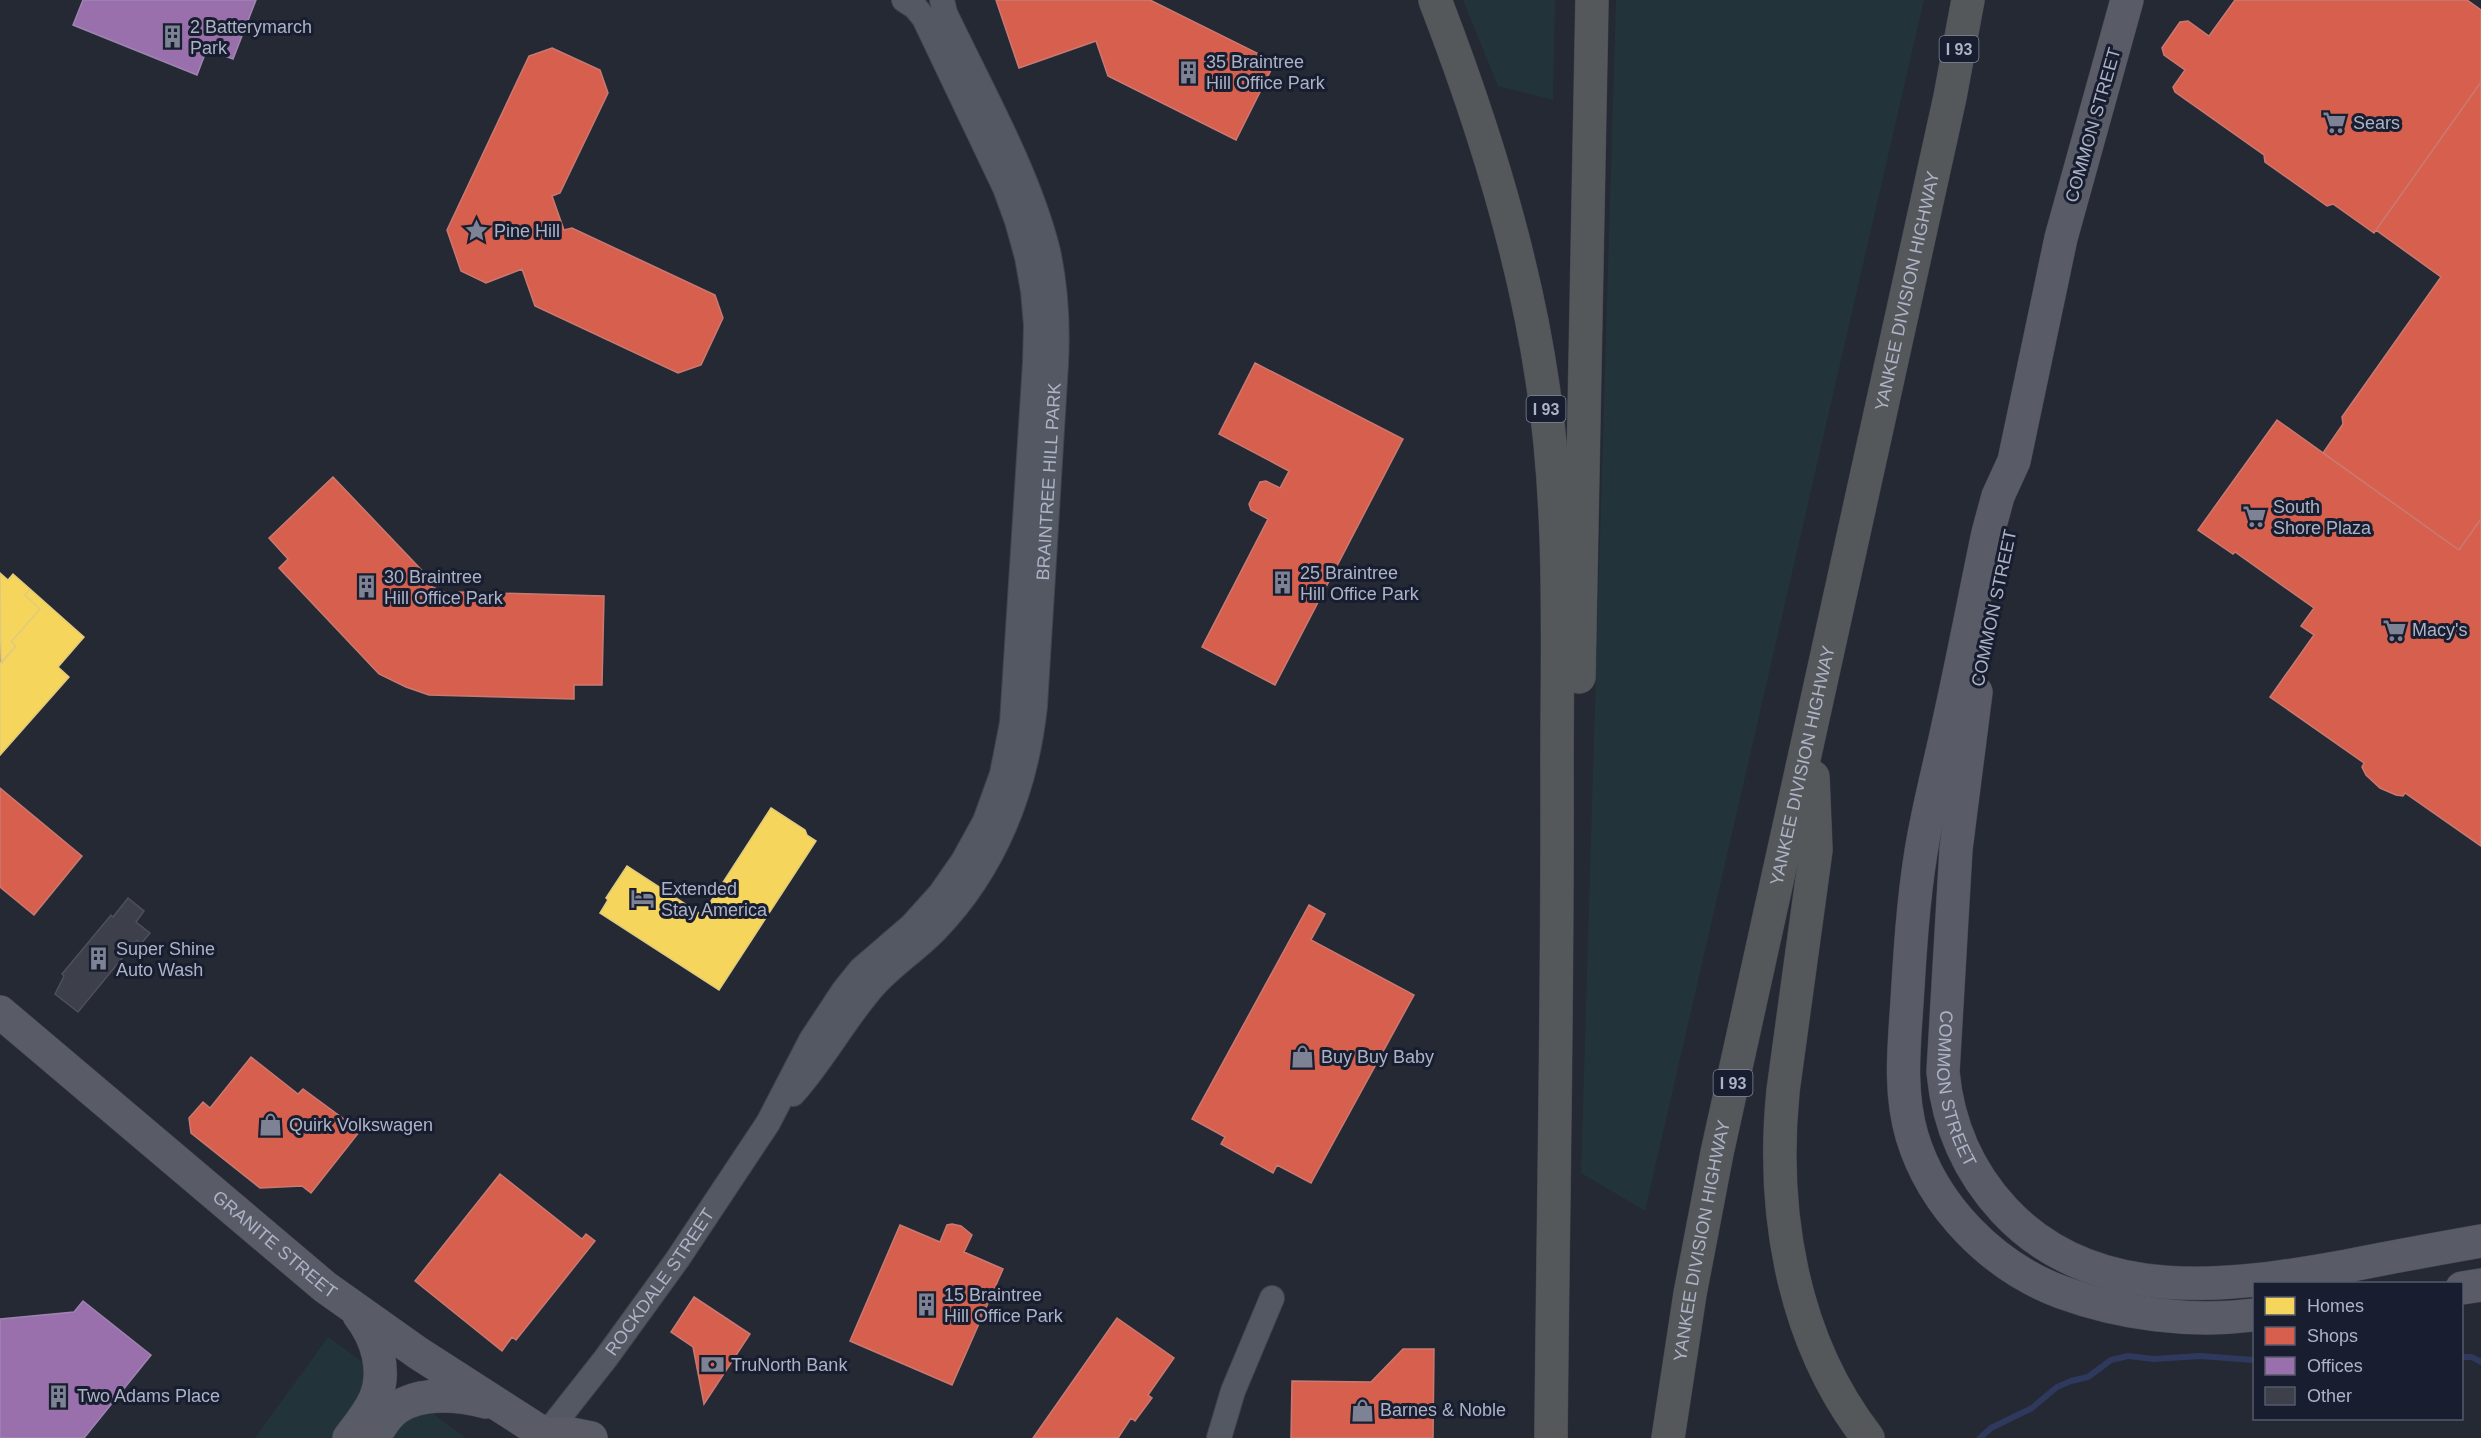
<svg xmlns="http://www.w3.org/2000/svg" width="2481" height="1438" viewBox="0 0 2481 1438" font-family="Helvetica,sans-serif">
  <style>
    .green { fill: #22333a }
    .homes { fill: #f6d55c; stroke: #e0cb7c; stroke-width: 1.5 }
    .shops { fill: #d6604d; stroke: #ca7972; stroke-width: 1.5 }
    .offices { fill: #9970ab; stroke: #9f84b3; stroke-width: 1.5 }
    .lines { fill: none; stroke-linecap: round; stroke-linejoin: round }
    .stream { stroke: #2e395d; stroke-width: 6 }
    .building { fill: #3d404b; stroke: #4c505c; stroke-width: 1.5 }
    .street-casing { stroke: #41444d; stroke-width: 26 }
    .secondary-casing { stroke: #41444d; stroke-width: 34 }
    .highway-casing { stroke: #414550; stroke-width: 34 }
    .street { stroke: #545862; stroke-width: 24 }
    .secondary { stroke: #595c67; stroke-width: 33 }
    .highway { stroke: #55585b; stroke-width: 33 }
    .labels { text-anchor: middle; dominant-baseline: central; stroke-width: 6; stroke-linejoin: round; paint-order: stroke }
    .shield { fill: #181e2f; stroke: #808699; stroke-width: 1.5 }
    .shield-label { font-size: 16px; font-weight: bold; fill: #adb3c7 }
    .poi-label { font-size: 18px; fill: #adb3c7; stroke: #181e2f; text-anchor: start }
    .street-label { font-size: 18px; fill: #adb3c7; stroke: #181e2f }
  </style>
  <rect width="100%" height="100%" fill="#252934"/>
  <!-- green -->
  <path class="green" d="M1463 0H1555L1553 100 1498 86Z
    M1616 0H1924L1645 1211 1581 1173Z
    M328 1337 466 1438H255Z"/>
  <!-- homes -->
  <path class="homes" d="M0 573 8 580 13 574 30 589 25 595 40 609 11 642 16 646 1 664Z
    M30 589 84 637 58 667 69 677 0 755V663L16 646 11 642 40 609 25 595Z
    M771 808 805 830 807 835 816 841 719 990 600 913 608 900 606 898 627 866 702 915Z"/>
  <!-- shops -->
  <path class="shops" d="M996 0H1150L1275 62 1236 140 1108 76 1096 41 1019 68Z
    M2235 0H2467L2481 10V82L2374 233 2333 204 2327 206 2265 162 2264 155 2175 92 2173 87 2185 70 2164 55 2162 48 2180 22 2188 21 2209 36Z
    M552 48 600 70 608 93 560 193 552 196 564 230 572 228 715 295 723 318 701 365 678 373 535 306 522 269 486 283 461 271 447 230 529 56Z
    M2481 82V519L2459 550 2323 453 2343 424 2342 417 2441 277 2376 230Z
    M1255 363 1403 439 1275 685 1202 647 1268 519 1251 510 1249 504 1260 482 1266 481 1280 488 1289 471 1219 434Z
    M2277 420 2459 550 2481 519V846L2405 793 2403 796 2396 795 2380 788 2366 775 2362 767 2364 763 2270 697 2314 635 2301 626 2314 608 2235 552 2233 554 2198 530Z
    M333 477 433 582 430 586 459 598V592L604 596 602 685H574V699L429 695 406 687 379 674 279 568 288 559 269 538Z
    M0 788 82 856 34 915 0 887Z
    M1309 905 1325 914 1311 940 1414 995 1311 1183 1277 1165 1273 1173 1221 1144 1225 1137 1192 1119Z
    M251 1057 298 1094 303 1089 360 1131 311 1193 302 1186 260 1188 191 1133 189 1118 203 1102 210 1108Z
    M500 1174 582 1239 586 1234 595 1241 516 1340 512 1337 502 1351 415 1281Z
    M952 1224 961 1226 972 1235 964 1252 1003 1269 952 1385 850 1341 900 1225 940 1242 947 1225Z
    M694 1297 750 1334 704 1404 693 1347 671 1332Z
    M1117 1318 1174 1358 1148 1395 1152 1398 1135 1421 1131 1418 1118 1438H1033Z
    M1403 1349H1434L1433 1438H1291L1292 1381 1371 1382Z"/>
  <!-- offices -->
  <path class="offices" d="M83 0H256L233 59 207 49 197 75 73 25Z
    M83 1301 151 1355 84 1438H0V1319L74 1312Z"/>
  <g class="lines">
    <!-- stream -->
    <path class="stream" d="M2462 1357H2472L2481 1362
      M1980 1438 1991 1428 2032 1408 2057 1387 2071 1381 2088 1377 2111 1360 2128 1356 2154 1359 2200 1356 2254 1360"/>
  </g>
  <!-- building -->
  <path class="building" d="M128 898 144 911 136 922 150 933 141 944 137 940 78 1012 55 994 64 976 62 974 111 915 113 917Z"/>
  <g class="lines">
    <defs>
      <g id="street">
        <path id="s1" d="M793 1094C822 1062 842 1024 869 992 888 968 915 952 936 930 995 869 1026 790 1035 706L1056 364C1058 326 1056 288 1048 251 1028 171 980 87 945 13L942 0"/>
        <path id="s2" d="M543 1438 606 1358 677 1260 768 1123 811 1040 844 990 861 969 912 925 940 894 963 861 985 821 1002 774 1012 723 1035 363 1036 325 1033 291 1027 257 1017 221 1005 188 924 18 915 7 904 0"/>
        <path d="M1219 1438 1233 1391 1272 1298"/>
      </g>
      <g id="secondary">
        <path d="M2127 0 2061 238 2014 461 1998 496 1988 533C1975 595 1963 658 1949 721 1940 764 1928 808 1921 852 1913 902 1910 952 1907 1002 1904 1047 1899 1092 1912 1136 1933 1206 1992 1266 2061 1292 2121 1314 2190 1323 2254 1315"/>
        <path id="s3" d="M1976 692 1956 849 1943 1072C1948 1125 1968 1171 2004 1210 2094 1307 2231 1287 2347 1266 2391 1257 2436 1249 2481 1241"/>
        <path id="s4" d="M0 1012 325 1287 418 1353 544 1434 546 1438"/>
        <path d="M2462 1288 2481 1285"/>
        <path d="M544 1434H571L591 1438"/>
        <path d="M349 1438C358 1426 369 1413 375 1399 387 1371 377 1338 359 1315"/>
        <path d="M373 1438C380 1428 386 1415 397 1408 421 1391 459 1395 486 1402"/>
      </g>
      <g id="highway">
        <path d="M1435 0C1483 124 1524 254 1543 386 1562 512 1557 639 1557 766 1558 990 1553 1214 1551 1438"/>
        <path d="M1579 677 1592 0"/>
        <path d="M1813 777 1816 850 1783 1091C1771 1212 1792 1340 1868 1438"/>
        <path id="s5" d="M1668 1438 1690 1294 1717 1153 1950 97 1968 0"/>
      </g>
    </defs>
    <!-- street casing -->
    <use href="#street" class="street-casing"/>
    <!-- secondary casing -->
    <use href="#secondary" class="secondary-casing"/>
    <!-- highway casing -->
    <use href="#highway" class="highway-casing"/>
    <!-- street -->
    <use href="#street" class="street"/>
    <!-- secondary -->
    <use href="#secondary" class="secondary"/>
    <!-- highway -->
    <use href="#highway" class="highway"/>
  </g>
  <!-- icons -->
  <defs>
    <symbol id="building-bare" viewBox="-9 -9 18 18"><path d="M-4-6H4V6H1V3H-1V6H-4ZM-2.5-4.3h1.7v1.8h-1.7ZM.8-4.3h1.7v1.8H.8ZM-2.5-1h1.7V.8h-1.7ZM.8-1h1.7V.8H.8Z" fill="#7d8394" stroke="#181e2f" stroke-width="2.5" paint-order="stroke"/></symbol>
    <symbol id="supermarket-bare" viewBox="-9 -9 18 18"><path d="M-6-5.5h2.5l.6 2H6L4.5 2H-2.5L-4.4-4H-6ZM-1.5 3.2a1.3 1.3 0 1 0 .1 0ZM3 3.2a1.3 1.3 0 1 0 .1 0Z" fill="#7d8394" stroke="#181e2f" stroke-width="2.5" paint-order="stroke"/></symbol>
    <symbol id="sight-bare" viewBox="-9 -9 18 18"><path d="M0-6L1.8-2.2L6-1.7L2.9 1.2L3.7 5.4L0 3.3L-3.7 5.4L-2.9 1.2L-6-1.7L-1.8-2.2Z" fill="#7d8394" stroke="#181e2f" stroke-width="2.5" paint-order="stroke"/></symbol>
    <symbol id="hotel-bare" viewBox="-9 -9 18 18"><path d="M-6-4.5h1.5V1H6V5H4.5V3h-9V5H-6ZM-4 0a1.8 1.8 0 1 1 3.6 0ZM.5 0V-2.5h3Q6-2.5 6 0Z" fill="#7d8394" stroke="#181e2f" stroke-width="2.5" paint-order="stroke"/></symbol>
    <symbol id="shop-bare" viewBox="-9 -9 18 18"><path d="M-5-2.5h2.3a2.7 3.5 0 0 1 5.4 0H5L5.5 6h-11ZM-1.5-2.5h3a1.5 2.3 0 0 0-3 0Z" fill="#7d8394" stroke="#181e2f" stroke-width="2.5" paint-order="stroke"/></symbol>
    <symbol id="bank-bare" viewBox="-9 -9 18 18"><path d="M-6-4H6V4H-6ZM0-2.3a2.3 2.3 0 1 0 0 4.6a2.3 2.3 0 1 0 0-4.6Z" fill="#7d8394" stroke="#181e2f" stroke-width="2.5" paint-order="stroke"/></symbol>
  </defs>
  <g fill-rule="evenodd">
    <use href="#building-bare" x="156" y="20" width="33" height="33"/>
    <use href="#building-bare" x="1172" y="56" width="33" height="33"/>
    <use href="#supermarket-bare" x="2318" y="106" width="33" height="33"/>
    <use href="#sight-bare" x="460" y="214" width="33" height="33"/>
    <use href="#supermarket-bare" x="2238" y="500" width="33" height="33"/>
    <use href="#building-bare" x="1266" y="566" width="33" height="33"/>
    <use href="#building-bare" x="350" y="570" width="33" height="33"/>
    <use href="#supermarket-bare" x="2378" y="614" width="33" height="33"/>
    <use href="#hotel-bare" x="626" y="882" width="33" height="33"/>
    <use href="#building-bare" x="82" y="942" width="33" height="33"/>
    <use href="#shop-bare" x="1286" y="1040" width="33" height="33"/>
    <use href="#shop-bare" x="254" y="1108" width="33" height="33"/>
    <use href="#building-bare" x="910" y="1288" width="33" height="33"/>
    <use href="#bank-bare" x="696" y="1348" width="33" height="33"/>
    <use href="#building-bare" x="42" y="1380" width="33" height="33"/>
    <use href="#shop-bare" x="1346" y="1394" width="33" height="33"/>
  </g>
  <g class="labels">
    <!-- shield labels -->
    <g class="shield">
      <rect x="1939.5" y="36" width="39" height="26" rx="4.5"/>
      <rect x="1526.5" y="396" width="39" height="26" rx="4.5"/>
      <rect x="1713.5" y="1070" width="39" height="26" rx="4.5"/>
    </g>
    <g class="shield-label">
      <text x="1959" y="49">I 93</text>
      <text x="1546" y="409">I 93</text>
      <text x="1733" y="1083">I 93</text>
    </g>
    <!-- poi labels -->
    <g class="poi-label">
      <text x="190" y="27">2 Batterymarch<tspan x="190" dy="21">Park</tspan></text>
      <text x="1206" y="62">35 Braintree<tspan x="1206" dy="21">Hill Office Park</tspan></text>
      <text x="2353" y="123">Sears</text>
      <text x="494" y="231">Pine Hill</text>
      <text x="2273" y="507">South<tspan x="2273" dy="21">Shore Plaza</tspan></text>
      <text x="1300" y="573">25 Braintree<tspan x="1300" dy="21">Hill Office Park</tspan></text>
      <text x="384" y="577">30 Braintree<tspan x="384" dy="21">Hill Office Park</tspan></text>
      <text x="2412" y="630">Macy's</text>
      <text x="661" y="889">Extended<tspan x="661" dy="21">Stay America</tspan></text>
      <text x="116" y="949">Super Shine<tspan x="116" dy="21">Auto Wash</tspan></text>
      <text x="1321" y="1057">Buy Buy Baby</text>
      <text x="289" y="1125">Quirk Volkswagen</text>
      <text x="944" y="1295">15 Braintree<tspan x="944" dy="21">Hill Office Park</tspan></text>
      <text x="731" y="1365">TruNorth Bank</text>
      <text x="77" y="1396">Two Adams Place</text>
      <text x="1380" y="1410">Barnes &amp; Noble</text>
    </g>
    <!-- street labels -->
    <g class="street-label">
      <text transform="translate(2093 125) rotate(-74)">COMMON STREET</text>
      <text stroke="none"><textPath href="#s5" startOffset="1172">YANKEE DIVISION HIGHWAY</textPath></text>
      <text stroke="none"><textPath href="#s1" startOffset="693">BRAINTREE HILL PARK</textPath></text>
      <text transform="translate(1994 608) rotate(-78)">COMMON STREET</text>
      <text stroke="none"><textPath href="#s5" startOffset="686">YANKEE DIVISION HIGHWAY</textPath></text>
      <text stroke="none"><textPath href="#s3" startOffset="400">COMMON STREET</textPath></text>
      <text stroke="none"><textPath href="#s5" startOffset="200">YANKEE DIVISION HIGHWAY</textPath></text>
      <text stroke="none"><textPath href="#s4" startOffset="360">GRANITE STREET</textPath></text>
      <text stroke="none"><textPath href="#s2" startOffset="195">ROCKDALE STREET</textPath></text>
    </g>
  </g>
  <!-- legend -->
  <rect x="2253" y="1282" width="210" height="138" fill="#181e2f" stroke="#545a6c" stroke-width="1.5"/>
  <rect x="2265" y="1297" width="30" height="18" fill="#f6d55c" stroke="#545a6c" stroke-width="1.5"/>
  <text x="2307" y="1312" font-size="18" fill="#adb3c7">Homes</text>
  <rect x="2265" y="1327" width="30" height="18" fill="#d6604d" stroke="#545a6c" stroke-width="1.5"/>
  <text x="2307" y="1342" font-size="18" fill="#adb3c7">Shops</text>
  <rect x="2265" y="1357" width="30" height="18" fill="#9970ab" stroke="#545a6c" stroke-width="1.5"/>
  <text x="2307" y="1372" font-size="18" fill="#adb3c7">Offices</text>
  <rect x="2265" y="1387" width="30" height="18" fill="#3d404b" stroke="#545a6c" stroke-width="1.5"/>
  <text x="2307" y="1402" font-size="18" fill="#adb3c7">Other</text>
</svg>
